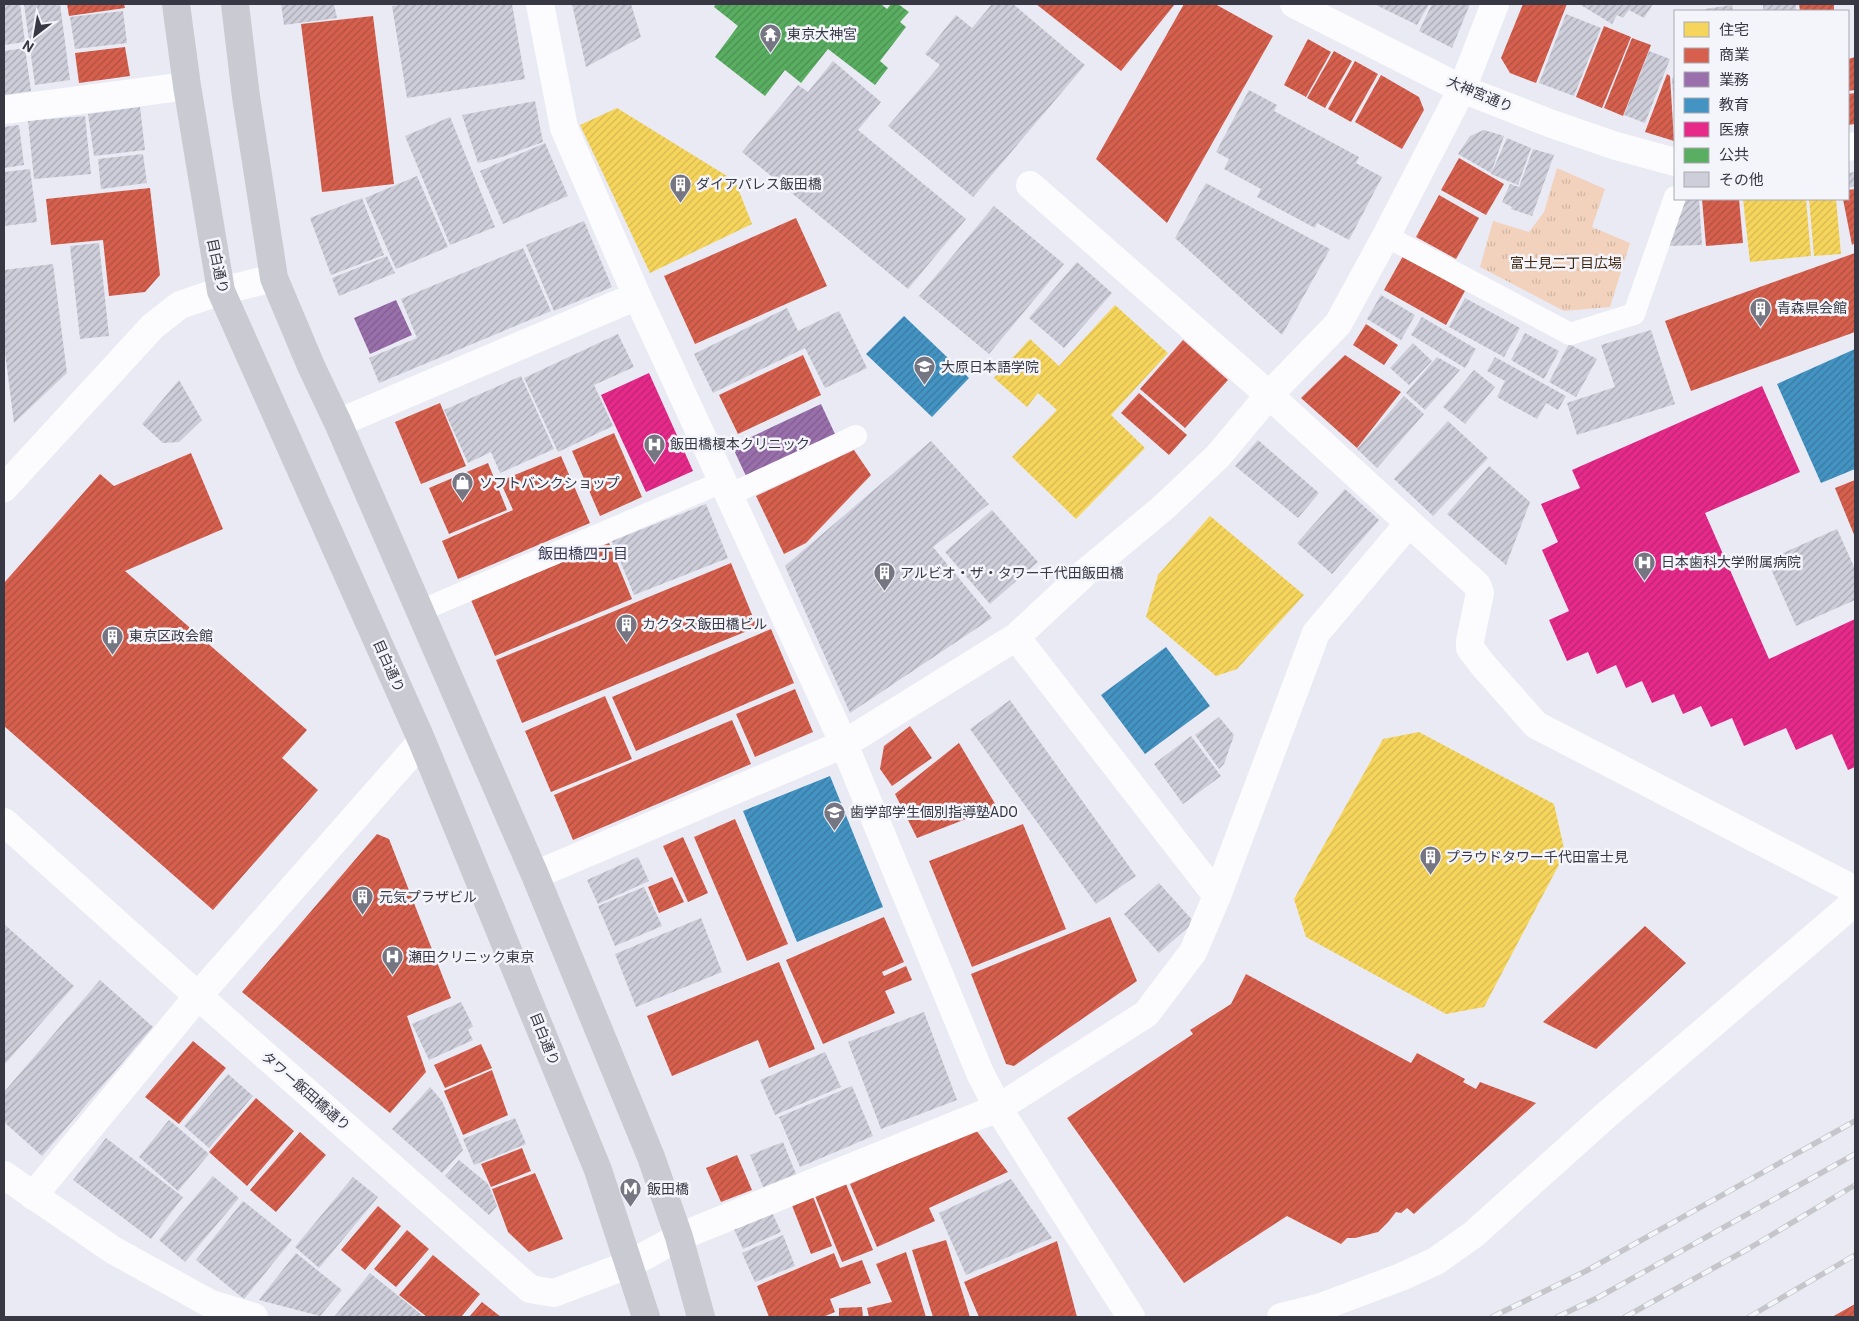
<svg xmlns="http://www.w3.org/2000/svg" width="1859" height="1321" viewBox="0 0 1859 1321" font-family="Roboto,'Noto Sans JP',sans-serif">
  <style>
    .park { fill: url(#park-tufts) }
    .homes { fill: url(#homes-hatch) }
    .shops { fill: url(#shops-hatch) }
    .offices { fill: url(#offices-hatch) }
    .schools { fill: url(#schools-hatch) }
    .health { fill: url(#health-hatch) }
    .public { fill: url(#public-hatch) }
    .building { fill: url(#building-hatch) }
    .lines { fill: none; stroke-linecap: round; stroke-linejoin: round }
    .lane { stroke: #fcfcfe; stroke-width: 22 }
    .street { stroke: #fcfcfe; stroke-width: 28 }
    .secondary { stroke: #fcfcfe; stroke-width: 28 }
    .primary { stroke: #cacad2; stroke-width: 28 }
    .rail-casing { stroke: #c6c6ca; stroke-width: 5.5 }
    .rail { stroke: #f4f4fb; stroke-width: 4; stroke-dasharray: 11; stroke-linecap: butt }
    .labels { text-anchor: middle; dominant-baseline: central; stroke-width: 5; stroke-linejoin: round; paint-order: stroke }
    .poi-label { font-size: 14px; fill: #383845; stroke: #f4f4fb; text-anchor: start }
    .street-label { font-size: 14px; fill: #383845; stroke: #f4f4fb }
    .park-label { font-size: 14px; fill: #422911; stroke: #f4f4fb }
    .neighbourhood-label { font-size: 15px; fill: #3b3955; stroke: #f4f4fb }
  </style>
  <defs>
    <pattern id="park-tufts" width="24" height="20" patternUnits="userSpaceOnUse" patternTransform="scale(1.25)"><rect width="24" height="20" fill="#f2d2bc"/><path d="M3 7l-1-3M5 7V3M7 7l1-3M15 17l-1-3M17 17v-4M19 17l1-3" fill="none" stroke="#d0b5a3"/></pattern>
    <pattern id="homes-hatch" width="6" height="6" patternUnits="userSpaceOnUse" patternTransform="scale(1.25)"><rect width="6" height="6" fill="#f6d55c"/><path d="M-1 1l2-2M0 6l6-6M5 7l2-2" fill="none" stroke="#d4b851"/></pattern>
    <pattern id="shops-hatch" width="6" height="6" patternUnits="userSpaceOnUse" patternTransform="scale(1.25)"><rect width="6" height="6" fill="#d6604d"/><path d="M-1 1l2-2M0 6l6-6M5 7l2-2" fill="none" stroke="#af5042"/></pattern>
    <pattern id="offices-hatch" width="6" height="6" patternUnits="userSpaceOnUse" patternTransform="scale(1.25)"><rect width="6" height="6" fill="#9970ab"/><path d="M-1 1l2-2M0 6l6-6M5 7l2-2" fill="none" stroke="#7e5d8d"/></pattern>
    <pattern id="schools-hatch" width="6" height="6" patternUnits="userSpaceOnUse" patternTransform="scale(1.25)"><rect width="6" height="6" fill="#4393c3"/><path d="M-1 1l2-2M0 6l6-6M5 7l2-2" fill="none" stroke="#3979a0"/></pattern>
    <pattern id="health-hatch" width="6" height="6" patternUnits="userSpaceOnUse" patternTransform="scale(1.25)"><rect width="6" height="6" fill="#e7298a"/><path d="M-1 1l2-2M0 6l6-6M5 7l2-2" fill="none" stroke="#bc2473"/></pattern>
    <pattern id="public-hatch" width="6" height="6" patternUnits="userSpaceOnUse" patternTransform="scale(1.25)"><rect width="6" height="6" fill="#5aae61"/><path d="M-1 1l2-2M0 6l6-6M5 7l2-2" fill="none" stroke="#4b8f52"/></pattern>
    <pattern id="building-hatch" width="6" height="6" patternUnits="userSpaceOnUse" patternTransform="scale(1.25)"><rect width="6" height="6" fill="#ceceda"/><path d="M-1 1l2-2M0 6l6-6M5 7l2-2" fill="none" stroke="#a8a8b3"/></pattern>
  </defs>
  <rect width="100%" height="100%" fill="#eaeaf5"/>
  <!-- park -->
  <path class="park" d="M1557 168 1605 189 1592 227 1630 243 1610 307 1564 311 1480 267 1493 221 1529 232 1544 212Z"/>
  <!-- homes -->
  <path class="homes" d="M617 108 735 181 752 224 650 273 580 125Z
    M1743 199H1806L1811 256 1750 262Z
    M1809 199H1836L1841 254 1814 256Z
    M1115 305 1168 353 1111 415 1145 448 1076 519 1012 457 1057 410 1038 393 1027 407 994 378 1030 339 1059 366Z
    M1210 516 1304 595 1237 669 1216 676 1146 617 1158 575Z
    M1419 732 1554 804 1565 853 1484 1007 1446 1014 1306 937 1294 899 1383 739Z"/>
  <!-- shops -->
  <path class="shops" d="M67 4H124L125 8 69 16Z
    M1036 4H1175L1121 71Z
    M1184 4H1215L1273 36 1167 223 1096 159Z
    M1523 4H1567L1536 83 1510 73 1501 58Z
    M1799 4H1834V11H1800Z
    M373 16 394 184 322 192 301 24Z
    M1604 26 1631 37 1602 108 1576 97Z
    M1632 38 1651 45 1623 116 1604 108Z
    M1308 39 1331 52 1306 97 1284 85Z
    M125 47 130 76 79 83 75 53Z
    M1334 51 1352 61 1325 108 1307 98Z
    M1855 57V90L1848 91V59Z
    M1355 61 1378 74 1351 122 1328 109Z
    M1667 74 1670 76 1674 141 1645 132Z
    M1381 75 1419 97 1424 110 1402 149 1355 122Z
    M1855 93V124L1848 125V94Z
    M1459 158 1504 184 1486 215 1441 190Z
    M150 188 160 275 145 292 109 296 103 240 51 245 46 199Z
    M1855 189V243L1852 245 1843 199H1848V190Z
    M1439 195 1479 218 1456 259 1416 237Z
    M1702 199H1739L1743 243 1706 246Z
    M796 218 827 286 695 344 664 276Z
    M1855 253V332L1691 391 1665 321Z
    M1403 256 1465 291 1446 325 1384 290Z
    M1366 324 1398 345 1384 365 1353 345Z
    M1183 340 1228 380 1185 428 1140 389Z
    M803 355 821 395 738 434 719 395Z
    M1345 355 1401 392 1357 448 1301 398Z
    M1139 393 1187 435 1169 455 1121 413Z
    M440 403 466 466 421 484 395 422Z
    M614 433 642 497 600 516 572 451Z
    M854 450 871 475 806 543 784 554 756 496Z
    M191 453 223 529 125 571 307 730 282 758 318 790 213 910 4 726V583L100 474 114 486Z
    M561 456 590 523 458 579 442 541 513 510 500 481Z
    M488 463 507 510 449 534 429 488Z
    M1855 480V537L1835 488Z
    M609 543 632 599 495 656 471 600Z
    M731 563 757 627 522 723 496 660Z
    M771 629 794 683 636 751 612 697Z
    M795 689 813 732 755 757 736 714Z
    M605 696 632 759 551 792 525 731Z
    M732 720 751 764 573 840 554 795Z
    M910 726 932 758 892 786 880 769 884 746Z
    M959 743 997 807 917 838 895 794Z
    M735 819 788 944 747 961 694 837Z
    M1023 824 1066 929 972 967 929 861Z
    M377 834 389 839 451 998 407 1016 426 1072 390 1113 242 992Z
    M683 837 708 893 688 902 663 846Z
    M672 877 684 902 659 913 648 887Z
    M884 917 904 962 882 972 884 976 906 966 912 980 885 991 895 1013 823 1044 786 960Z
    M1110 917 1137 981 1014 1066 1006 1064 971 974Z
    M1645 926 1686 963 1596 1049 1543 1022Z
    M779 962 815 1049 769 1068 758 1040 672 1076 647 1016Z
    M1246 974 1411 1063 1417 1053 1465 1079 1463 1082 1476 1089 1480 1082 1536 1103 1414 1214 1407 1208 1401 1213 1396 1212 1389 1221 1378 1232 1355 1238H1347L1341 1244 1287 1216 1184 1283 1067 1118 1193 1034 1190 1030 1231 1004Z
    M193 1041 226 1068 179 1124 145 1097Z
    M481 1044 492 1068 445 1088 434 1065Z
    M492 1070 508 1115 463 1135 444 1091Z
    M256 1098 294 1131 247 1186 209 1152Z
    M976 1130 1008 1172 929 1208 935 1221 877 1247 850 1184Z
    M300 1132 326 1155 276 1212 250 1190Z
    M522 1148 531 1171 491 1187 481 1164Z
    M737 1155 752 1190 721 1202 706 1168Z
    M535 1173 563 1239 529 1252 508 1232 492 1189Z
    M846 1184 873 1250 842 1262 815 1196Z
    M812 1194 832 1246 811 1254 791 1203Z
    M378 1206 401 1226 365 1270 341 1250Z
    M407 1230 429 1249 396 1287 374 1269Z
    M946 1240 970 1317H933L912 1250Z
    M1057 1241 1077 1317H979L964 1282Z
    M906 1252 926 1317H869L867 1308 892 1302 876 1264Z
    M834 1253 840 1268 862 1260 871 1283 830 1299 835 1312 823 1317H769L757 1286Z
    M433 1255 480 1294 461 1317H427L399 1295Z
    M482 1302 501 1317H469Z
    M1855 1304V1317H1832Z
    M862 1307 863 1317H839V1308Z"/>
  <!-- offices -->
  <path class="offices" d="M396 300 412 335 370 354 354 318Z
    M821 404 835 434 746 476 732 446Z"/>
  <!-- schools -->
  <path class="schools" d="M904 316 969 378 932 417 866 354Z
    M1855 349V469L1821 483 1777 384Z
    M1166 647 1210 706 1145 754 1101 695Z
    M830 776 883 907 797 942 743 811Z"/>
  <!-- health -->
  <path class="health" d="M649 373 693 471 646 492 601 395Z
    M1762 386 1800 472 1705 513 1769 659 1855 619V767L1848 770 1832 734 1796 750 1786 728 1744 746 1732 718 1711 727 1701 706 1683 714 1674 694 1652 703 1642 681 1626 688 1616 665 1597 674 1588 652 1567 661 1549 620 1569 611 1542 550 1558 542 1541 504 1580 488 1572 470Z"/>
  <!-- public -->
  <path class="public" d="M716 4H881L887 9 891 4H898L909 12 900 22 906 27 880 61 888 68 875 85 828 49 801 83 785 70 765 96 715 57 738 26 714 7Z"/>
  <!-- building -->
  <path class="building" d="M4 4H20L25 42 4 45Z
    M24 4H60L70 80 35 85Z
    M281 4H334L337 18 284 25Z
    M407 4H512L525 79 407 98 392 6Z
    M572 4H631L641 37 586 67Z
    M992 4H1013L1085 65 973 197 888 126 940 65 925 54 956 15 972 28Z
    M1374 4H1429L1417 25Z
    M1432 4H1470L1452 48 1419 31Z
    M1579 4H1653L1644 18 1629 10 1623 18 1617 15 1612 24Z
    M1763 4H1796V11H1763Z
    M1732 5 1733 11H1706L1705 9Z
    M123 11 127 43 75 49 70 17Z
    M1566 14 1601 28 1574 96 1539 83Z
    M25 48 31 91 4 95V51Z
    M1649 51 1670 59 1645 123 1624 115Z
    M833 61 881 102 858 130 966 219 908 289 742 152 798 85 808 92Z
    M1675 77V107H1674L1672 78Z
    M1249 90 1277 105 1274 111 1359 157 1356 163 1382 177 1349 240 1317 223 1315 228 1257 197 1261 189 1224 169 1229 159 1216 152Z
    M535 101 543 142 502 157 478 163 462 115Z
    M140 107 145 150 94 156 88 114Z
    M85 116 91 174 34 179 28 121Z
    M450 117 495 227 450 245 405 136Z
    M19 125 24 165 4 168V127Z
    M1484 130 1504 136 1491 173 1458 154 1470 136Z
    M1507 138 1531 148 1518 185 1491 174Z
    M545 143 568 196 503 224 480 171Z
    M1533 149 1554 155 1532 216 1511 209 1512 207 1502 202 1510 184 1519 187Z
    M143 154 147 183 101 189 98 159Z
    M30 169 37 222 4 226V172Z
    M1855 172V186L1848 188V173Z
    M417 176 448 247 396 269 365 198Z
    M1206 183 1330 249 1282 335 1175 238Z
    M362 198 384 255 331 275 310 218Z
    M1684 199H1699L1702 245 1668 246Z
    M994 206 1064 264 989 354 919 296Z
    M584 221 612 287 554 311 526 245Z
    M99 243 109 336 80 339 70 246Z
    M523 248 551 311 379 383 369 358 417 338 401 299Z
    M387 256 395 273 339 296 332 278Z
    M1077 262 1112 293 1064 348 1029 318Z
    M53 264 67 373 14 423 4 345V270Z
    M1381 295 1415 315 1401 340 1367 319Z
    M1465 298 1520 328 1504 357 1449 327Z
    M787 308 798 331 839 311 867 368 825 388 805 348 713 393 694 354Z
    M1422 317 1476 349 1465 368 1411 335Z
    M1651 330 1675 404 1577 435 1567 403 1615 387 1601 345Z
    M1525 333 1559 351 1544 379 1511 360Z
    M618 334 634 367 594 385 613 426 558 452 524 378Z
    M1413 343 1432 361 1409 385 1390 368Z
    M1569 344 1597 359 1576 397 1549 382Z
    M1437 357 1460 370 1425 410 1406 393Z
    M1495 357 1566 396 1558 410 1546 403 1537 419 1497 397 1505 381 1487 371Z
    M1474 370 1495 387 1465 424 1443 407Z
    M521 376 554 449 500 473 491 452 468 463 444 410Z
    M179 380 202 420 179 442 163 443 142 424Z
    M1404 396 1424 414 1377 468 1357 449Z
    M1448 421 1488 458 1433 516 1394 479Z
    M1258 440 1319 493 1298 518 1235 466Z
    M931 441 989 504 933 547 992 618 850 713 785 566Z
    M1489 466 1530 502 1506 565 1447 514Z
    M1345 489 1379 520 1332 574 1297 543Z
    M706 504 728 558 634 595 612 541Z
    M992 510 1038 562 990 604 945 552Z
    M1837 529 1855 569V600L1796 626 1767 560Z
    M1010 700 1136 876 1096 904 970 729Z
    M1219 717 1234 735 1224 764 1219 769 1195 735Z
    M1191 736 1221 776 1183 804 1154 764Z
    M638 857 649 881 598 904 587 880Z
    M1159 883 1194 922 1159 953 1124 914Z
    M644 887 662 926 615 946 598 906Z
    M701 918 722 972 636 1007 615 954Z
    M4 924 74 986 4 1065Z
    M100 980 153 1027 42 1156 4 1122V1092Z
    M461 1002 473 1026 468 1030 473 1040 429 1060 412 1024Z
    M924 1012 957 1100 881 1129 848 1042Z
    M825 1052 841 1087 775 1115 760 1080Z
    M228 1074 253 1096 209 1148 184 1126Z
    M852 1086 873 1136 800 1167 779 1117Z
    M430 1087 442 1101 463 1150 442 1173 392 1129Z
    M515 1118 526 1144 474 1165 463 1139Z
    M169 1120 209 1154 178 1191 139 1157Z
    M106 1138 183 1197 151 1239 73 1180Z
    M783 1142 796 1174 763 1187 750 1155Z
    M459 1160 488 1184 497 1206 489 1215 445 1176Z
    M213 1176 239 1198 185 1262 159 1240Z
    M353 1177 378 1197 319 1268 295 1247Z
    M1011 1179 1052 1238 966 1275 939 1213Z
    M243 1201 292 1240 244 1299 196 1260Z
    M771 1210 781 1232 743 1249 733 1227Z
    M783 1235 795 1266 755 1282 742 1253Z
    M296 1253 342 1290 320 1316 259 1300Z
    M370 1273 423 1316 422 1317H334Z"/>
  <g class="lines">
    <!-- lane -->
    <path class="lane" d="M1386 236 1570 334 1634 314 1675 197
      M729 495 856 436
      M420 611 722 482"/>
    <!-- street -->
    <path class="street" d="M540 4 564 128 637 296 844 744 980 1073 998 1108 1131 1317
      M1294 4 1462 89 1552 124 1616 146 1675 162
      M4 110 187 86
      M1848 147 1855 146
      M1030 185 1269 395 1477 585 1480 593 1470 641V648L1483 665 1536 725 1855 890
      M338 423 637 296
      M4 488 153 326 180 305 221 291 274 278
      M1016 637 1217 896
      M535 875 844 744 1016 637 1086 572 1164 507 1218 456 1269 395 1338 324 1386 236 1462 89 1495 4
      M33 1196 198 996 422 741
      M630 1264 679 1237 998 1108 1146 1014 1193 952 1217 896 1316 633 1409 523"/>
    <!-- secondary -->
    <path class="secondary" d="M4 822 198 996 530 1289 554 1293 630 1264
      M4 1175 113 1250 209 1303 254 1317
      M1281 1317 1321 1307 1401 1277 1436 1261 1474 1234 1604 1117 1855 902"/>
    <!-- primary -->
    <path class="primary" d="M176 4 187 86 221 291 422 741 598 1170 646 1317
      M235 4 246 97 274 278 311 366 338 423 535 875 651 1157 679 1237 701 1317"/>
    <defs>
      <path id="rail" d="M1492 1317 1586 1271 1855 1121
        M1557 1317 1599 1297 1855 1154
        M1625 1317 1748 1249 1855 1185
        M1749 1317 1855 1255"/>
    </defs>
    <!-- rail casing -->
    <use href="#rail" class="rail-casing"/>
    <!-- rail -->
    <use href="#rail" class="rail"/>
  </g>
  <!-- icons -->
  <defs>
    <symbol id="temple-pin" viewBox="-11 -11 22 30"><path d="M0 17L-7.5 6A9.5 9.5 0 1 1 7.5 6Z" fill="#767683" stroke="#f4f4fb"/><path d="M0-6L5-2H3V0L6.5 2.5H4V6H1.5V3h-3V6H-4V2.5H-6.5L-3 0V-2H-5Z" fill="#fff"/></symbol>
    <symbol id="building-pin" viewBox="-11 -11 22 30"><path d="M0 17L-7.5 6A9.5 9.5 0 1 1 7.5 6Z" fill="#767683" stroke="#f4f4fb"/><path d="M-4-6H4V6H1V3H-1V6H-4ZM-2.5-4.3h1.7v1.8h-1.7ZM.8-4.3h1.7v1.8H.8ZM-2.5-1h1.7V.8h-1.7ZM.8-1h1.7V.8H.8Z" fill="#fff"/></symbol>
    <symbol id="school-pin" viewBox="-11 -11 22 30"><path d="M0 17L-7.5 6A9.5 9.5 0 1 1 7.5 6Z" fill="#767683" stroke="#f4f4fb"/><path d="M0-5L7-2L0 1L-7-2ZM-4 1L0 2.5L4 1V4Q0 6-4 4Z" fill="#fff"/></symbol>
    <symbol id="hospital-pin" viewBox="-11 -11 22 30"><path d="M0 17L-7.5 6A9.5 9.5 0 1 1 7.5 6Z" fill="#767683" stroke="#f4f4fb"/><path d="M-5-5h3v3.5h4V-5h3V5h-3V1.5h-4V5h-3Z" fill="#fff"/></symbol>
    <symbol id="shop-pin" viewBox="-11 -11 22 30"><path d="M0 17L-7.5 6A9.5 9.5 0 1 1 7.5 6Z" fill="#767683" stroke="#f4f4fb"/><path d="M-5-2.5h2.3a2.7 3.5 0 0 1 5.4 0H5L5.5 6h-11ZM-1.5-2.5h3a1.5 2.3 0 0 0-3 0Z" fill="#fff"/></symbol>
    <symbol id="metro-pin" viewBox="-11 -11 22 30"><path d="M0 17L-7.5 6A9.5 9.5 0 1 1 7.5 6Z" fill="#767683" stroke="#f4f4fb"/><path d="M-5.5 5V-5H-3L0 0L3-5H5.5V5H3V-.5L0 4L-3-.5V5Z" fill="#fff"/></symbol>
  </defs>
  <g fill-rule="evenodd">
    <use href="#temple-pin" x="758" y="22" width="25" height="34"/>
    <use href="#building-pin" x="668" y="172" width="25" height="34"/>
    <use href="#building-pin" x="1748" y="296" width="25" height="34"/>
    <use href="#school-pin" x="912" y="354" width="25" height="34"/>
    <use href="#hospital-pin" x="642" y="432" width="25" height="34"/>
    <use href="#shop-pin" x="450" y="470" width="25" height="34"/>
    <use href="#hospital-pin" x="1632" y="550" width="25" height="34"/>
    <use href="#building-pin" x="872" y="560" width="25" height="34"/>
    <use href="#building-pin" x="614" y="612" width="25" height="34"/>
    <use href="#building-pin" x="100" y="624" width="25" height="34"/>
    <use href="#school-pin" x="822" y="800" width="25" height="34"/>
    <use href="#building-pin" x="1418" y="844" width="25" height="34"/>
    <use href="#building-pin" x="350" y="884" width="25" height="34"/>
    <use href="#hospital-pin" x="380" y="944" width="25" height="34"/>
    <use href="#metro-pin" x="618" y="1176" width="25" height="34"/>
  </g>
  <g class="labels">
    <!-- poi labels -->
    <g class="poi-label">
      <text x="787" y="34">東京大神宮</text>
      <text x="696" y="184">ダイアパレス飯田橋</text>
      <text x="1777" y="308">青森県会館</text>
      <text x="941" y="367">大原日本語学院</text>
      <text x="670" y="444">飯田橋榎本クリニック</text>
      <text x="479" y="483">ソフトバンクショップ</text>
      <text x="1661" y="562">日本歯科大学附属病院</text>
      <text x="900" y="573">アルビオ・ザ・タワー千代田飯田橋</text>
      <text x="642" y="624">カクタス飯田橋ビル</text>
      <text x="129" y="636">東京区政会館</text>
      <text x="850" y="812">歯学部学生個別指導塾ADO</text>
      <text x="1446" y="857">プラウドタワー千代田富士見</text>
      <text x="379" y="897">元気プラザビル</text>
      <text x="408" y="957">瀬田クリニック東京</text>
      <text x="647" y="1189">飯田橋</text>
    </g>
    <!-- street labels -->
    <g class="street-label">
      <text transform="translate(1480 94) rotate(23)">大神宮通り</text>
      <text transform="translate(218 266) rotate(78)">目白通り</text>
      <text transform="translate(389 666) rotate(66)">目白通り</text>
      <text transform="translate(545 1039) rotate(68)">目白通り</text>
      <text transform="translate(306 1091) rotate(41)">タワー飯田橋通り</text>
    </g>
    <!-- park labels -->
    <g class="park-label">
      <text x="1566" y="263">富士見二丁目広場</text>
    </g>
    <!-- neighbourhood labels -->
    <g class="neighbourhood-label">
      <text x="583" y="554">飯田橋四丁目</text>
    </g>
  </g>
  <!-- border -->
  <rect width="1859" height="1321" fill="none" stroke="#383845" stroke-width="10"/>
  <!-- legend -->
  <rect x="1674" y="10" width="175" height="190" fill="#f4f4fb" stroke="#a9a9b2"/>
  <rect x="1684" y="22" width="25" height="15" fill="#f6d55c" stroke="#a9a9b2"/>
  <text x="1719" y="35" font-size="15" fill="#383845">住宅</text>
  <rect x="1684" y="48" width="25" height="15" fill="#d6604d" stroke="#a9a9b2"/>
  <text x="1719" y="60" font-size="15" fill="#383845">商業</text>
  <rect x="1684" y="72" width="25" height="15" fill="#9970ab" stroke="#a9a9b2"/>
  <text x="1719" y="85" font-size="15" fill="#383845">業務</text>
  <rect x="1684" y="98" width="25" height="15" fill="#4393c3" stroke="#a9a9b2"/>
  <text x="1719" y="110" font-size="15" fill="#383845">教育</text>
  <rect x="1684" y="122" width="25" height="15" fill="#e7298a" stroke="#a9a9b2"/>
  <text x="1719" y="135" font-size="15" fill="#383845">医療</text>
  <rect x="1684" y="148" width="25" height="15" fill="#5aae61" stroke="#a9a9b2"/>
  <text x="1719" y="160" font-size="15" fill="#383845">公共</text>
  <rect x="1684" y="172" width="25" height="15" fill="#ceceda" stroke="#a9a9b2"/>
  <text x="1719" y="185" font-size="15" fill="#383845">その他</text>
  <!-- north arrow -->
  <g transform="translate(35 35) rotate(211)" stroke="#f4f4fb" stroke-width="4" paint-order="stroke">
  <path d="M0-4L9 19L0 12L-9 19Z" fill="#383845"/>
  <text y="-8" font-size="14" font-weight="bold" text-anchor="middle" fill="#383845">N</text>
  </g>
</svg>
